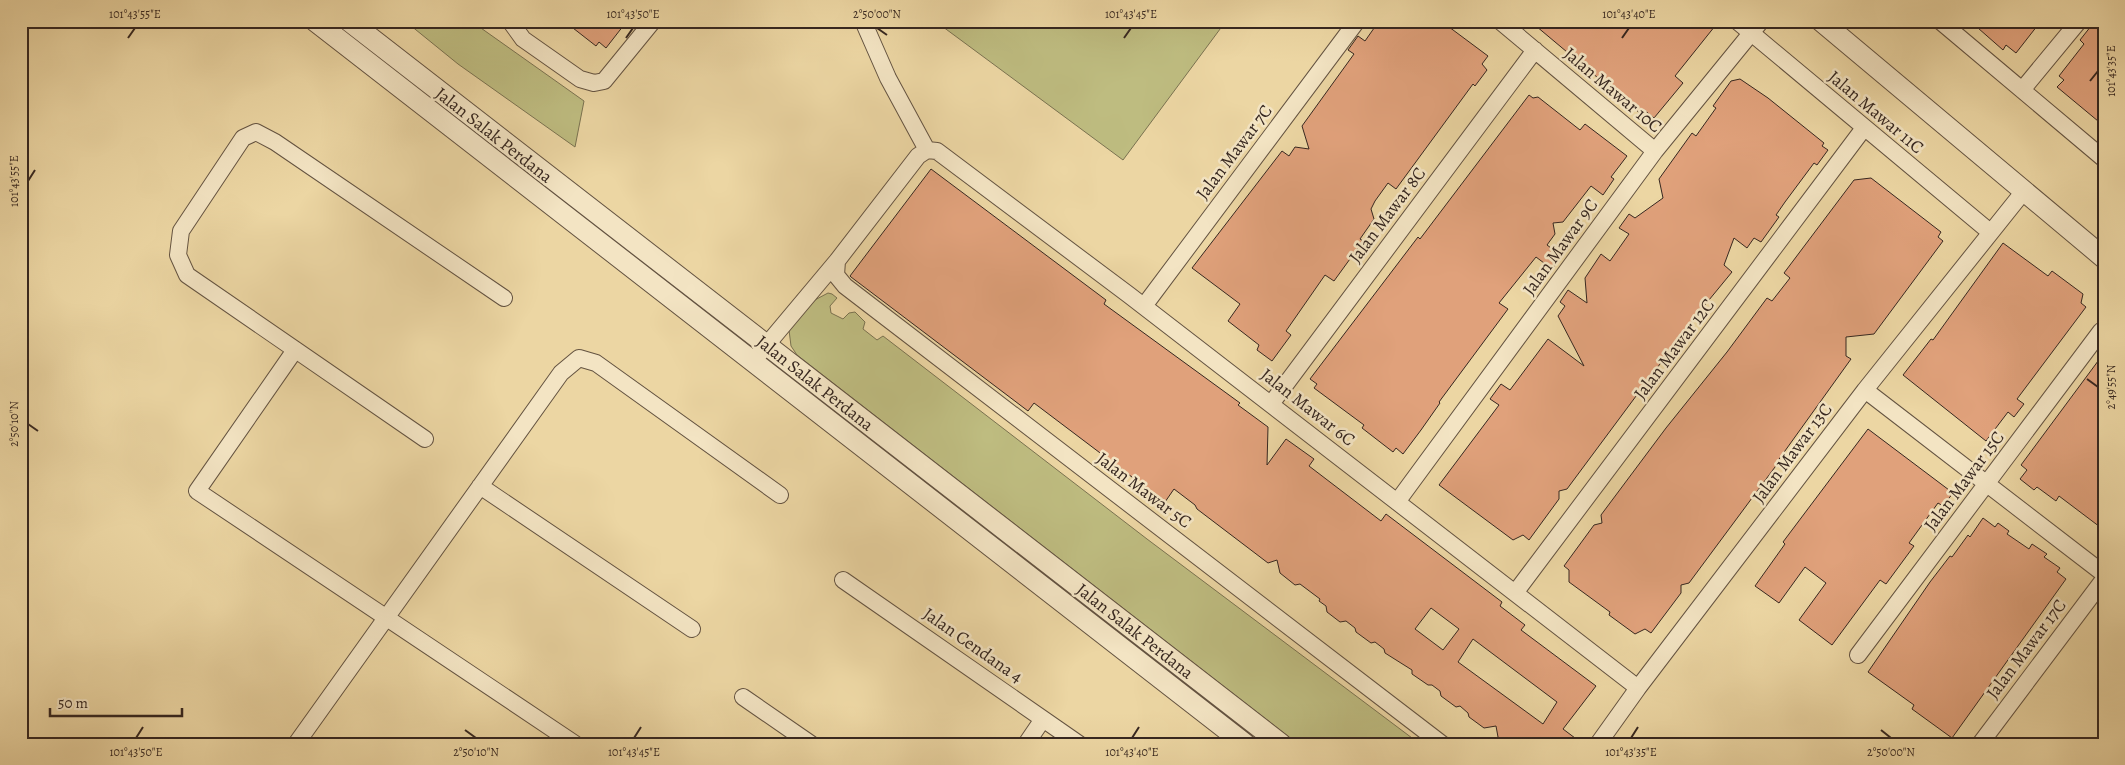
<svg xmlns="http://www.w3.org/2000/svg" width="2125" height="765" viewBox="0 0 2125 765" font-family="Alegreya,serif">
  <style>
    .green { fill: #bebc80; stroke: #7a7250 }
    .building { fill: #e0a17b; stroke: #362720; fill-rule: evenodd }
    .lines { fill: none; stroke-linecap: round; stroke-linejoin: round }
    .minor-casing { stroke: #645341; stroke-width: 18 }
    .tertiary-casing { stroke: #645341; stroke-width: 22 }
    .minor { stroke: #f3e4c3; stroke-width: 16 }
    .tertiary { stroke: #f3e4c3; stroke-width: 20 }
    .ticks { fill: none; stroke: #362720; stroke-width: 2 }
    .labels { text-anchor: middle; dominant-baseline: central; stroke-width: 5; stroke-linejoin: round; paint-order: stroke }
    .street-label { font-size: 18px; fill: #362720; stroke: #f3e4c3 }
    .neatline { fill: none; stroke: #362720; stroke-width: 2 }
    .ticks-label { font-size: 12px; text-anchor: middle; fill: #362720 }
  </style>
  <rect width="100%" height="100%" fill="#ecd6a3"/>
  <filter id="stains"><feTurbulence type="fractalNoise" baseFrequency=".004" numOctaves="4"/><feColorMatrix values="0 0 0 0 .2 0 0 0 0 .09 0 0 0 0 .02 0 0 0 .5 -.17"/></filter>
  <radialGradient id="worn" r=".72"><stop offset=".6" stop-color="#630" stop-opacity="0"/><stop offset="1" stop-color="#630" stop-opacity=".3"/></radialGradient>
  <!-- green -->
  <path class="green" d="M405 21H471L584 101 575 147 458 64Z
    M935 21H1226L1123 160Z
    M828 293 832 294 837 298 830 306 831 313 843 319 849 313 855 312 865 322 863 329 877 340 883 336 1147 539 1420 744H1298L797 355 791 346 789 330 811 302Z"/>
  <!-- building -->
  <path class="building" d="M564 21H627L606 48 599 42 596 46Z
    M1379 21H1441L1488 56 1482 64 1487 70 1475 86 1473 84 1396 189 1388 183 1375 201 1371 209 1374 219 1360 239 1363 241 1334 281 1325 275 1286 331 1291 335 1272 361 1257 350 1259 345 1228 321 1240 304 1192 268 1282 151 1289 156 1295 147 1309 149 1302 126 1354 54 1348 50 1358 36 1365 41Z
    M1530 21H1619L1627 28 1632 21H1719L1675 76 1683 83 1654 118 1644 110 1641 114Z
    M1970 21H2041L2016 53 2006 45 2003 50Z
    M2095 21H2104V126L2057 87 2064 80 2059 76 2084 44 2080 40Z
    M1740 79 1768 98 1824 143 1822 146 1828 150 1817 165 1814 163 1785 202 1776 215 1779 217 1761 242 1754 238 1747 248 1734 238 1724 265 1732 272 1695 317 1677 346 1675 344 1645 384 1567 489 1559 491V499L1529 540 1523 535 1513 540 1439 485 1499 405 1490 399 1501 384 1510 390 1548 339 1584 366 1558 316 1565 306 1560 302 1568 290 1587 303 1585 278 1601 254 1610 261 1629 234 1619 228 1629 214 1635 218 1663 198 1659 179 1692 133 1696 136 1716 108 1713 106 1731 81Z
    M1529 95 1533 98 1538 97 1580 130 1585 124 1627 156 1611 177 1614 179 1603 195 1591 186 1563 222 1553 223 1555 234 1547 245 1562 256 1552 269 1536 257 1499 303 1508 309 1439 402 1440 403 1421 430 1403 454 1396 448 1393 452 1362 428 1364 425 1314 388 1317 384 1310 379 1418 237 1420 239Z
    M931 169 1106 300 1104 304 1240 403 1238 405 1268 427 1267 465 1286 439 1314 459 1309 466 1381 521 1386 514 1502 602 1500 606 1525 625 1521 630 1596 686 1563 729 1583 744H1506L1498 737 1496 726 1484 728 1469 717 1468 713 1460 706 1456 707 1441 696 1440 691 1432 685H1428L1412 674V670L1385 653 1384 649 1375 642 1371 643 1356 632 1355 628 1346 621 1340 622 1327 612 1326 606 1319 601 1320 599 1300 584 1295 585 1280 573 1277 560 1268 563 1197 509 1195 505 1174 489 1165 502 1034 403 1028 411 851 277 850 276ZM1431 608 1459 629 1443 650 1415 629ZM1473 639 1557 702 1543 724 1458 662Z
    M1871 178 1941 232 1938 237 1943 241 1874 334 1846 337V356L1851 359 1777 462 1778 463 1689 583 1681 585V593L1651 633 1645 629 1635 634 1609 615 1610 612 1569 582V570L1564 566 1594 525 1602 523 1601 515 1666 428 1727 352 1767 298 1772 301 1790 278 1784 273 1854 180Z
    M2003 243 2048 276 2052 271 2083 294 2081 303 2086 307 2017 399 2024 404 2014 417 2008 412 1986 441 1903 375 1931 339 1933 340Z
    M2104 353V530L2059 496 2056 501 2037 487 2034 490 2020 479 2027 470 2021 465Z
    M1868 429 1953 493 1943 506 1938 503 1909 543 1914 546 1886 584 1880 580 1832 645 1799 620 1826 583 1805 567 1779 603 1755 586 1785 544 1783 542Z
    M1983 518 1995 527 1998 523 2009 531 2007 534 2029 549 2032 544 2047 554 2044 557 2060 568 2057 572 2066 579 1952 738 1912 709 1914 705 1868 672 1930 582 1950 556 1952 557 1968 535 1970 537Z"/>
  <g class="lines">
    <defs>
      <path id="minor" d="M510 21 523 39 580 79 594 83 604 81 653 21
        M863 21 888 78 927 150
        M1500 21 1655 151
        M1737 21 1990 232
        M1940 21 2104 159
        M2022 90 2079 21
        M837 261 836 275 845 286 1442 744
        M1144 306 1357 21
        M295 350 197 491 575 744
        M759 354 837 261 918 156 927 150 937 151 1129 295 1638 688
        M1865 390 2104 574
        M1271 404 1535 50
        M425 439 187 275 178 255 181 231 243 138 256 132 275 142 504 298
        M480 486 692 629
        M1397 502 1655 151 1761 21
        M843 580 1079 744
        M1515 593 1864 128
        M1858 655 2101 331
        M743 697 811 744
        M296 744 561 373 579 358 596 363 780 495
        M1026 744 1043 719
        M1598 744 1638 688 1865 390 2024 191
        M1980 744 2104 579"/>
      <path id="tertiary" d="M315 21 1245 744
        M349 21 1281 744
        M1821 21 2104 258"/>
    </defs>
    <!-- minor casing -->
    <use href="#minor" class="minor-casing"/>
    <!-- tertiary casing -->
    <use href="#tertiary" class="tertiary-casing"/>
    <!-- minor -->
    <use href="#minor" class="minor"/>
    <!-- tertiary -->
    <use href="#tertiary" class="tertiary"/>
  </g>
  <!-- ticks -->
  <path class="ticks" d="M877 28 887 35M128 38 135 28M626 38 633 28M1124 38 1131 28M1622 38 1629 28M2090 81 2098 71M28 181 35 170M2087 379 2098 387M28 424 38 431M465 730 476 738M1881 730 1891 738M136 738 143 727M634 738 641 727M1132 738 1139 727M1631 738 1638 727"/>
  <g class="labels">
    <!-- street labels -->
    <g class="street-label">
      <text transform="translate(1613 90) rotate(40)">Jalan Mawar 10C</text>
      <text transform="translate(1876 112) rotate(40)">Jalan Mawar 11C</text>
      <text transform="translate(494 135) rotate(38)">Jalan Salak Perdana</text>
      <text transform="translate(1234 152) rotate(-53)">Jalan Mawar 7C</text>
      <text transform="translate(1387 215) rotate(-53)">Jalan Mawar 8C</text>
      <text transform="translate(1560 247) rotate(-54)">Jalan Mawar 9C</text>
      <text transform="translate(1674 349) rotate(-53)">Jalan Mawar 12C</text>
      <text transform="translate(815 383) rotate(38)">Jalan Salak Perdana</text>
      <text transform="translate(1308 407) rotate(38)">Jalan Mawar 6C</text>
      <text transform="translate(1792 453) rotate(-53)">Jalan Mawar 13C</text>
      <text transform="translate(1964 481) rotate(-53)">Jalan Mawar 15C</text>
      <text transform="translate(1144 490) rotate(37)">Jalan Mawar 5C</text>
      <text transform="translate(1135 631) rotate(38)">Jalan Salak Perdana</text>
      <text transform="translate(973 645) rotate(35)">Jalan Cendana 4</text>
      <text transform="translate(2026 649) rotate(-53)">Jalan Mawar 17C</text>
    </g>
  </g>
  <!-- margin -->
  <rect width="2125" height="765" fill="none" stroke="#ecd6a3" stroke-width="55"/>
  <!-- scale -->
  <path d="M50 708v8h132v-8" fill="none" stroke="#362720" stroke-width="2.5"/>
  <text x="58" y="708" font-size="15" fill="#362720" stroke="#f3e4c3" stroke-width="4" paint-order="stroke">50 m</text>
  <rect x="28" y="28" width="2070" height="710" class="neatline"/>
  <g class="ticks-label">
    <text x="135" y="18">101°43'55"E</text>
    <text x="633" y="18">101°43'50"E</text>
    <text x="877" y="18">2°50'00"N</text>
    <text x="1131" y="18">101°43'45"E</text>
    <text x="1629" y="18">101°43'40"E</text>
    <text transform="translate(2111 71) rotate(-90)" y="4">101°43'35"E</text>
    <text transform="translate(14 181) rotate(-90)" y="4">101°43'55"E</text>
    <text transform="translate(2111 387) rotate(-90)" y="4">2°49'55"N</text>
    <text transform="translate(14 424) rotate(-90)" y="4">2°50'10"N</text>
    <text x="136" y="756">101°43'50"E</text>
    <text x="476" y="756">2°50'10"N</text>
    <text x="634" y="756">101°43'45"E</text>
    <text x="1132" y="756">101°43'40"E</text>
    <text x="1631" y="756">101°43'35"E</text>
    <text x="1891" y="756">2°50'00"N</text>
  </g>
  <rect width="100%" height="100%" filter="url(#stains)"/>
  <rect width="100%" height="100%" fill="url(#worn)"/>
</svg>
